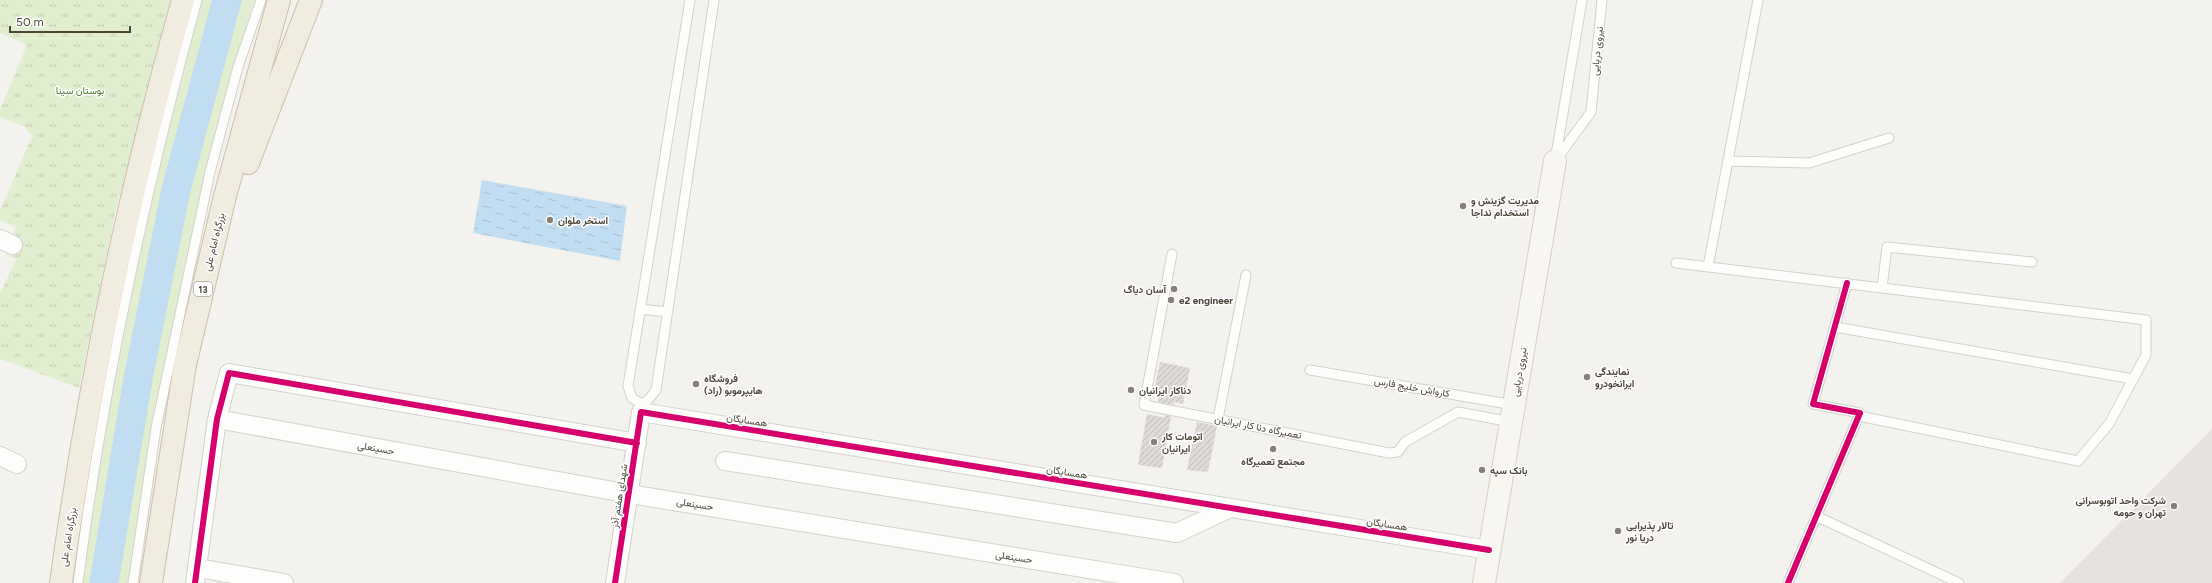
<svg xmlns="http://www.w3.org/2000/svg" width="2212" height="583" viewBox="0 0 2212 583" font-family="Figtree,Vazirmatn,sans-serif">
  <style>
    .green { fill: #e1eecf }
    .park { fill: url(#park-tufts) }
    .parking { fill: #e6e3df }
    .water { fill: url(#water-ripples) }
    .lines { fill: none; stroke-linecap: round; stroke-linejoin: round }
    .river { stroke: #c0ddf1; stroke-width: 29 }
    .building { fill: url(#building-hatch) }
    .service-casing { stroke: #d2d0cb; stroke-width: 11 }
    .minor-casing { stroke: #d2d0cb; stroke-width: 20 }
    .secondary-casing { stroke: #d3cfc5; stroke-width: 24 }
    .trunk-casing { stroke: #ccbfa9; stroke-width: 24 }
    .service { stroke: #fdfdfc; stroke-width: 9 }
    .minor { stroke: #fdfdfc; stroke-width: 18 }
    .secondary { stroke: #f7f6f1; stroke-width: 22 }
    .trunk { stroke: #f0ece0; stroke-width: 22 }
    .cycleway-casing { stroke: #fff; stroke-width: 8 }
    .cycleway { stroke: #d6006c; stroke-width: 6 }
    .poi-dot { fill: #868178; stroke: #fff; stroke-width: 1.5 }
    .labels { text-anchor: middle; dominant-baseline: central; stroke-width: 3; stroke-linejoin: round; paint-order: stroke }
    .shield { fill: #fff; stroke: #817c74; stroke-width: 1 }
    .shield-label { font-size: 9px; font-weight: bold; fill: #4b4439 }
    .street-label { font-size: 10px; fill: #4b4439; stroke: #fff }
    .park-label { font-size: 10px; fill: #4a7f2a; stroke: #fff }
    .poi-label { font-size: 10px; font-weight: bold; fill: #4b4439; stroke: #fff; text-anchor: start }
  </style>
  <defs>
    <pattern id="park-tufts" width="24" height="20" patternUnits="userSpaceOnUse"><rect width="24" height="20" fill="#e1eecf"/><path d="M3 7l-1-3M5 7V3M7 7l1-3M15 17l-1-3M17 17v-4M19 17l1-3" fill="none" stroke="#c3cdb2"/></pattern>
    <pattern id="water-ripples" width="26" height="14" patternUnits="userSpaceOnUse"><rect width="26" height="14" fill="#c0ddf1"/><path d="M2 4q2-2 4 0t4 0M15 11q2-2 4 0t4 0" fill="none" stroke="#a6bfcf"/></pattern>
    <pattern id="building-hatch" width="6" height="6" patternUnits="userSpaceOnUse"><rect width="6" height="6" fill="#dedbd6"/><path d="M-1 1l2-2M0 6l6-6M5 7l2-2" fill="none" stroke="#c0bdb8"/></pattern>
  </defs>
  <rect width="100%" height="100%" fill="#f4f2ee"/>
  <!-- green -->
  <path class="green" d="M200 0H254C196 190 157 386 129 583H82L109 391 159 162Z"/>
  <!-- park -->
  <path class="park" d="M0 0H174L116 209 79 388 0 359V294L16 259 6 255 16 227 0 221V211L32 136 25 127 0 117V110L27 45 0 33Z"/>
  <!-- parking -->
  <path class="parking" d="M2212 429V583H2060Z"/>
  <!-- water -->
  <path class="water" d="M482 180 627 206 620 261 473 233Z"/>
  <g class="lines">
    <!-- river -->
    <path class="river" d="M104 583 138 379 176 190 227 0"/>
  </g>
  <!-- building -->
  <path class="building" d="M1160 362 1190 368 1183 404 1174 402 1173 405 1159 402 1154 391Z
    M1147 414 1165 418 1164 415 1171 416 1162 468 1138 465Z
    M1197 422 1217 426 1208 472 1187 470Z"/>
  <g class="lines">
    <defs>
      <path id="service" d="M1582 0 1555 161 1591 112 1602 0
        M1728 161 1809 163 1889 138
        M1172 254 1144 405 1389 453 1398 452 1405 442 1458 412 1511 422
        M1676 263 2146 320V355L2109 424 2078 461 1859 416
        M1708 267 1758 0
        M1882 288 1887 247 2032 262
        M640 309 668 312
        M1835 327 2133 379
        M1310 370 1514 405
        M642 404 632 398 628 386 690 0
        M641 412 642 404 648 400 656 390 714 0
        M1218 419 1246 275
        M1816 516 1959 583
        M78 583C103 386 145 192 197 0
        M133 583 156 428 210 172 238 67 261 0
        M1788 583 1860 413 1813 404 1847 283"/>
      <path id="minor" d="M0 239 13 245
        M217 419 630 494 1174 583
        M0 456 17 464
        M725 461 1177 533 1230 508
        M198 568 284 583
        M195 583 217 419 229 373 637 443
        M615 583 641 412 1489 550"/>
      <path id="secondary" d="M1484 583 1555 161"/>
      <path id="trunk" d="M248 163 311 0
        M61 583C88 386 129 191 183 0
        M151 583 185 365 225 196 279 0"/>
    </defs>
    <!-- service casing -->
    <use href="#service" class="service-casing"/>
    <!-- minor casing -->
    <use href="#minor" class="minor-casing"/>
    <!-- secondary casing -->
    <use href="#secondary" class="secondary-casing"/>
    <!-- trunk casing -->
    <use href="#trunk" class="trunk-casing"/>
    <!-- service -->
    <use href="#service" class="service"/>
    <!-- minor -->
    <use href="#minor" class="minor"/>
    <!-- secondary -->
    <use href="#secondary" class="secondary"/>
    <!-- trunk -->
    <use href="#trunk" class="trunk"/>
    <defs>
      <path id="cycleway" d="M195 583 217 419 229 373 637 443
        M615 583 641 412 1489 550
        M1788 583 1860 413 1813 404 1847 283"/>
    </defs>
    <!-- cycleway casing -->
    <use href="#cycleway" class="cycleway-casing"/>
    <!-- cycleway -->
    <use href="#cycleway" class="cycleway"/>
  </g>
  <!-- markers -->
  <g class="poi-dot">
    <circle cx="1463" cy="206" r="4"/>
    <circle cx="550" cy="220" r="4"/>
    <circle cx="1174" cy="289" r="4"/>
    <circle cx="1171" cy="300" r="4"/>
    <circle cx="1587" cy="377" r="4"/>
    <circle cx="696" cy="384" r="4"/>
    <circle cx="1131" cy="390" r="4"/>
    <circle cx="1154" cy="442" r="4"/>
    <circle cx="1273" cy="449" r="4"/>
    <circle cx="1482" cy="470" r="4"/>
    <circle cx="2174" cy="506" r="4"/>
    <circle cx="1618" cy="531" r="4"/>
  </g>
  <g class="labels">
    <!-- shield labels -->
    <rect class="shield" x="194" y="282" width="18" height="14" rx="3"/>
    <g class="shield-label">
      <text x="203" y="289">13</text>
    </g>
    <!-- street labels -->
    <g class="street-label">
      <text transform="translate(1597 51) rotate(-84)">نیروی دریایی</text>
      <text transform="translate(214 242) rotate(-76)">بزرگراه امام علی</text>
      <text transform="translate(1519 372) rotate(-80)">نیروی دریایی</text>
      <text transform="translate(1412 387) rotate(10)">کارواش خلیج فارس</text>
      <text transform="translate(747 420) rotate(9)">همسایگان</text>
      <text transform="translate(1258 427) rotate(11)">تعمیرگاه دنا کار ایرانیان</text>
      <text transform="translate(376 448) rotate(10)">حسینعلی</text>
      <text transform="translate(1067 472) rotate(9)">همسایگان</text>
      <text transform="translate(619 496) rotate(-81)">شهدای هفتم آذر</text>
      <text transform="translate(695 504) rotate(9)">حسینعلی</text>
      <text transform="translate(1387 524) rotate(9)">همسایگان</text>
      <text transform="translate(68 537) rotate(-81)">بزرگراه امام علی</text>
      <text transform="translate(1014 557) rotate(9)">حسینعلی</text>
    </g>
    <!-- park labels -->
    <g class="park-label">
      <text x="80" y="90">بوستان سینا</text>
    </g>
    <!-- poi labels -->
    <g class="poi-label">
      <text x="1471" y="200">مدیریت گزینش و<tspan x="1471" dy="12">استخدام نداجا</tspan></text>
      <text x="558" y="220">استخر ملوان</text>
      <text x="1166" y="289" text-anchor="end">آسان دیاگ</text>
      <text x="1179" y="300">e2 engineer</text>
      <text x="1595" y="371">نمایندگی<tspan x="1595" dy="12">ایرانخودرو</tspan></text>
      <text x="704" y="378">فروشگاه<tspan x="704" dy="12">هایپرموبو (راد)</tspan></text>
      <text x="1139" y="390">دناکار ایرانیان</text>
      <text x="1162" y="436">اتومات کار<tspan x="1162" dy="12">ایرانیان</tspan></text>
      <text x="1273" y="461" text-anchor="middle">مجتمع تعمیرگاه</text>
      <text x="1490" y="470">بانک سپه</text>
      <text x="2166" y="500" text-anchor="end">شرکت واحد اتوبوسرانی<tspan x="2166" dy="12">تهران و حومه</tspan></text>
      <text x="1626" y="525">تالار پذیرایی<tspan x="1626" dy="12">دریا نور</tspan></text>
    </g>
  </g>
  <!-- scale -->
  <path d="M10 26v6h120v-6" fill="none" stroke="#4b4439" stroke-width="2"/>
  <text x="16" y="26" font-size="12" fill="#4b4439" stroke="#ffffff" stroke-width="3" paint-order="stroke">50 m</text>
</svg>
